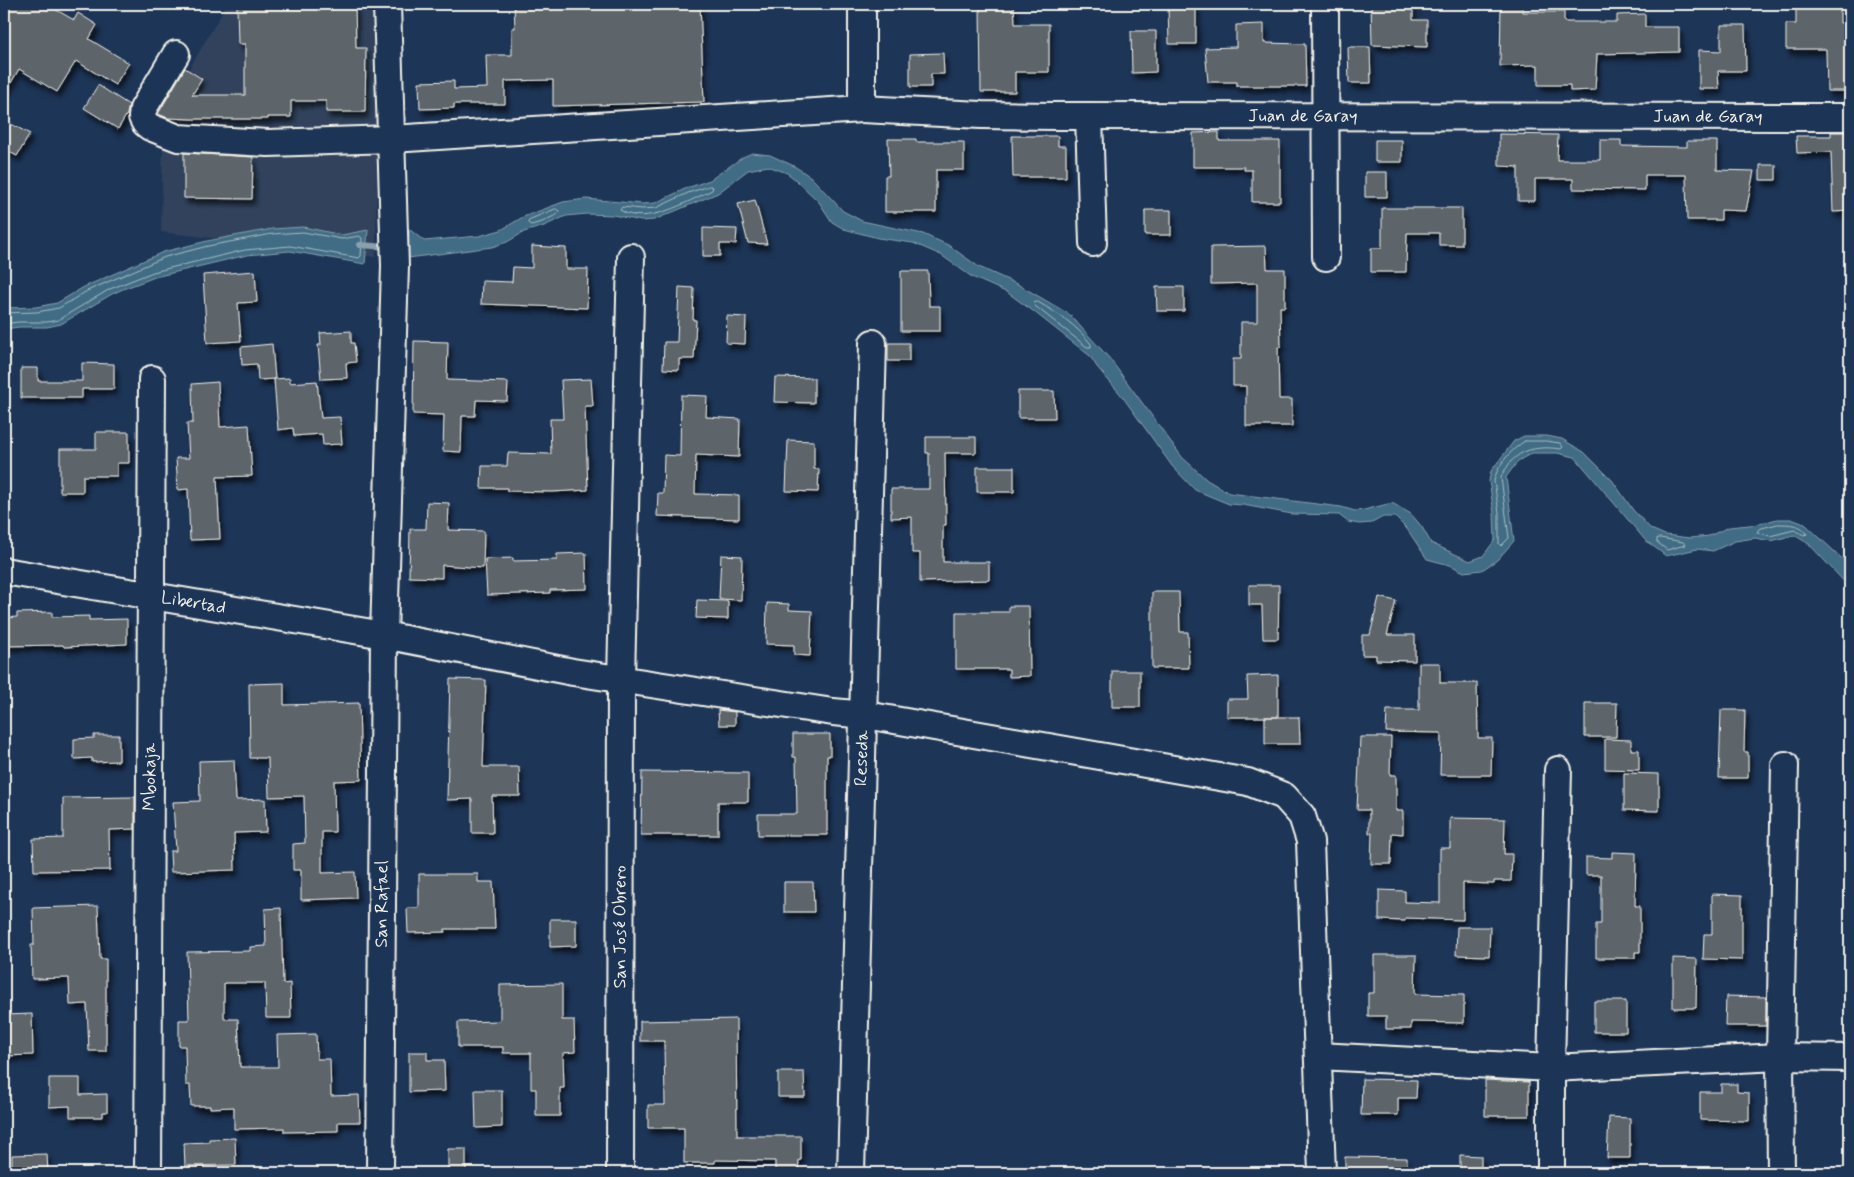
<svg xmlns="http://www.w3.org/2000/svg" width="1854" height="1177" viewBox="0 0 1854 1177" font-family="Mynerve,sans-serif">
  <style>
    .built { fill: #30435d }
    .water { fill: #406c85; stroke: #88a1ad }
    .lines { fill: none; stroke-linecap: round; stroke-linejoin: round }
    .shore { stroke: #acbcc0; stroke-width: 1 }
    .stream { stroke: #88a1ad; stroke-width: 6 }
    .building { fill: #5d656a; stroke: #f4f1e8; filter: url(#shadow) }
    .minor-casing { stroke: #f4f1e8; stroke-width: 30 }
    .minor { stroke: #1d3557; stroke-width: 26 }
    .labels { text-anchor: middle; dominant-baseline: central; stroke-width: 4; stroke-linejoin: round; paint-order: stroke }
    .street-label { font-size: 18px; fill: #f4f1e8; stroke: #1d3557 }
  </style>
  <defs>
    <filter id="shadow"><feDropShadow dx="3" dy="5.5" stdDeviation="2.5" flood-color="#0009"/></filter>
  </defs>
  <rect width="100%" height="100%" fill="#1d3557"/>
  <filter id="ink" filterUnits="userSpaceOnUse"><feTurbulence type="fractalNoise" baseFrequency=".02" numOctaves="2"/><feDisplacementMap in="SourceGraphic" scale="10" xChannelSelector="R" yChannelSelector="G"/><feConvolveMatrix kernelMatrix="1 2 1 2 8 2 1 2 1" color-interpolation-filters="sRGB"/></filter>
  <g filter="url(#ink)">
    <!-- built -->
    <path class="built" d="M227 4H378L376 257 161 232 163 136 156 126Z"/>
    <!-- water -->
    <path class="water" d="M752 153 770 155 794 166 811 177 843 211 862 221 923 234 948 245 979 267 1019 285 1069 314 1110 359 1182 457 1207 480 1229 493 1341 507 1355 511 1364 510 1392 503 1411 514 1422 527 1431 543 1470 561 1483 556 1495 540 1494 513 1489 481 1491 471 1514 441 1524 436H1547L1562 439 1584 452 1612 480 1633 510 1651 529 1665 535 1690 538 1709 536 1729 527 1759 524 1777 519H1791L1805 524 1850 566V588L1809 544 1794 535 1771 541 1755 538 1735 541 1713 551 1697 549 1666 556 1645 540 1575 457 1557 453H1532L1518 461 1506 477 1514 541 1497 560 1482 570 1464 572 1450 565 1427 559 1407 529 1395 517H1383L1372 523 1359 524 1348 522 1339 515 1292 514 1243 505 1229 504 1195 490 1172 466 1122 396 1097 367 1090 356 1033 311 1008 293 972 277 941 255 913 243 878 238 844 229 832 222 819 202 796 180 787 173 768 166 748 170 718 193 654 220 641 221 613 215 587 214 566 216 544 226 524 232 507 242 492 247 408 258 409 229 424 241 479 236 501 230 523 217 563 202 586 199 643 204 655 203 687 188 710 180 743 157Z
      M303 227 342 235 368 230 365 264 290 251 247 255 155 277 123 289 112 294 61 324 47 327H19L4 329V308L36 307 57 303 84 287 163 252 207 241 272 229Z"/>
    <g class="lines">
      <!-- shore -->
      <path class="shore" d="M710 186 713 187 712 190C687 202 645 227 620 210L622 207 642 209 656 208 688 193Z
        M556 209 559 211 558 214 542 222 531 225 528 223 529 220Z
        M1038 302C1060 315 1075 324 1091 344V347H1087L1035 306 1034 303Z
        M4 313 37 312 59 308 87 291 165 257 208 246 272 234 303 232 342 239 359 236 362 238 361 256 359 258 290 246 245 250 153 272 110 289 58 320 47 322H18L4 324
        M1525 441H1546L1560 443 1563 447 1561 449C1541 446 1521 448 1509 464 1506 469 1502 473 1501 478L1509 538 1501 546 1499 544V513L1494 481C1497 465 1512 449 1525 441Z
        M1778 524C1789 524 1802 524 1807 534L1804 535 1794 530 1770 536 1757 532 1759 529Z
        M1660 538 1683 542 1685 545 1667 550 1657 542V539Z"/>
      <!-- stream -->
      <path class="stream" d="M360 245 388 247"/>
    </g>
    <!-- building -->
    <path class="building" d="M4 4H46L74 20 78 13 97 25 89 39 129 63 115 85 76 61 57 92 19 69 4 95Z
      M245 4H355L356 48H366L365 112H326V101H291V117H268V119H191L168 118 158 114 185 68 202 79 192 95H245V44H238L237 6H245Z
      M514 4H700L704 102 553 106V80L505 81V104H454V108L420 109 419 82 454 81V89L487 88 486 55H512V28H515Z
      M980 4H1014L1015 24H1049V72H1015V92H981Z
      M1371 4H1413V20H1427V47L1372 45Z
      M1501 4H1523V12H1564V22H1617V15L1645 14V27H1679V52L1597 54 1595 90 1570 91V85H1538V65L1500 66Z
      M1796 4H1840V23H1850V91H1827L1826 49H1786V24H1796Z
      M1168 5H1196V44H1169Z
      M1264 24V43L1305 44 1306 86H1237V82H1208L1205 48 1236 47V25Z
      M1721 25H1745L1746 71H1718L1719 89H1699V50L1721 51Z
      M1131 31H1156V72L1132 73Z
      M1348 47H1370L1371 83H1349Z
      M943 53 944 74H931V87H910V54Z
      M98 85 129 105 127 114 118 129 84 108Z
      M11 124 30 134 17 156 4 149V136Z
      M1219 132V141H1280V202H1252V170H1244V167H1193V133Z
      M1831 132H1850V211L1833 212 1831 152 1797 153 1796 136H1831Z
      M1499 134 1558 135 1557 160H1600V140H1621V146L1687 147V141H1717V170L1754 171 1746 211 1721 210V220H1687L1686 175H1645V190L1573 189V179H1535V201H1518V167L1499 166Z
      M1012 136H1058V146H1066V177H1013Z
      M888 139H916V142H964V170H936V212H885V176H889Z
      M1375 140H1402V162H1375Z
      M184 153 253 157 252 199 184 198Z
      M1760 165H1776V180H1760Z
      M1365 172H1387V197H1365Z
      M755 200 767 244 748 243 738 204Z
      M1382 208H1462V245H1439V233H1407L1406 272H1371V248H1382Z
      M1145 210H1171V235H1145Z
      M703 228 737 229 736 244H720V256H703Z
      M532 246 566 248V269H588L587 308 481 304 482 281 512 282 513 267 532 268Z
      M1266 246 1267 269H1285V307H1280L1281 347H1278L1279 399H1292V426H1246V386H1233V359H1241V322H1257V283L1211 284V247Z
      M255 271 257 302 238 303 241 341 207 343 203 275Z
      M901 271H928L929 306H940V331H901Z
      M679 287 694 288 693 320H696L694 359H679V370L663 369 664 342H677Z
      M1156 287H1184V311H1157Z
      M727 316 746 317 745 344 726 343Z
      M351 331V343H354L356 362 346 363 347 378 321 379 318 345H321L320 333Z
      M414 341 448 342 447 380 508 382 507 401 476 400 475 416H462L461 452 443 451 444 415 413 414Z
      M888 343H909V361H888Z
      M272 344 275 379 258 380 257 364 242 365 241 347Z
      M82 363 114 364V389H82V398H21V368H38V381H82Z
      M775 377 814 378V403L774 402Z
      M290 378V383L317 381 321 418 340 417 342 444 323 445 322 434 294 436 293 428 278 430 274 379Z
      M591 379 593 406H585L588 490 552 492 507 491V488H481L482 466H507L508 453 551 454 550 419H563L561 380Z
      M218 382 220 427 249 425 252 476 217 477 220 539 190 540 188 489 178 490 176 458H189L187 423H193L192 384Z
      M1018 391H1054L1055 418H1018Z
      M681 395 707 396 706 417 740 419 739 457 696 455 695 494 739 495V519L657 516 658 493H663L664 455 680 456Z
      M96 432H129V463H117V476H83V492H60V449H96Z
      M926 437H976V453H945L946 525H943V562H989V580L920 582V553H912V517L891 518V489H929V453H926Z
      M788 440 814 441V469H819L818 492 786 491Z
      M977 467H1014V492H977Z
      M427 502 449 503 448 530 484 531 483 568 442 565V578L409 577 410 529H426Z
      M586 553 587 589 550 590V593L487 595 485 559 513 558V561L557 560V554Z
      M721 555 742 556 741 600 719 599Z
      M1249 585H1279L1278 639H1263L1262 605H1249Z
      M1152 592H1179L1180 632H1188L1189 668H1152Z
      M1379 597 1396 601 1387 635H1415V661L1376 660V655H1362V635H1370Z
      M697 600 728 601V619L696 618Z
      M767 603 789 604V610L812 611 810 656 794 655V645L766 644Z
      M1009 606H1029L1030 676 1009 677V669H956V612H1009Z
      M52 612V617L89 616V620L127 619V644L64 647 63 645 4 646V618L17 617V613Z
      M1419 663H1440V683H1477L1478 738H1492L1491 775H1440L1441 733 1386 732 1387 710H1419Z
      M1112 671H1140V707H1112Z
      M1278 675V717H1227V699H1248L1247 676Z
      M450 679 486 680 483 767H519L520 796H492L493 833H472V799L447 800Z
      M284 683V705L359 703 361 780 334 781 335 832H322V873L355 872 356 898 301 900V870H293V844L305 843 304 796 269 797 268 758H250L249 684Z
      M1585 703H1617L1616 737H1585Z
      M718 710 735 712V725H719Z
      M1721 710H1745L1744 752H1748V778H1719Z
      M1265 717H1299L1300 744H1265Z
      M793 734H830V756H827V835H758V814H797L796 757H793Z
      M94 735H119V761L92 762V758L74 759V739L94 738Z
      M1360 737H1391L1390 775H1396V811H1403V834L1392 833 1391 864H1371L1372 833H1369V810H1357Z
      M1605 739 1631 740V750H1639V770L1605 769Z
      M234 760 236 800 265 799 266 832 234 833 235 870 171 872 170 851H176L173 802 200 801 199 761Z
      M642 772 748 773V802H718V835H641Z
      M1624 773 1659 774V811L1624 810Z
      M135 797V829L109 830 110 870 34 871 33 839 63 838V798Z
      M1450 818 1505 819 1504 854H1512L1511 881H1494V884L1463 883V920L1405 918V921L1379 920V890L1405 891V902L1440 903V848H1450Z
      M1612 852 1636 853 1635 906H1640V952H1635V958H1596V924H1601V875H1586V857L1612 858Z
      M419 874H478V882H493L495 929H445V932L408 933 407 908H419Z
      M784 882H813L814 912H784Z
      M1712 894 1742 895V960L1703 959 1704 934H1712Z
      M98 906 100 959H106V1051H89L87 1004 70 1005 69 978 32 979 31 945H34L33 908Z
      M281 908 283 984 290 983 291 1018H266L265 983H224V1019H238L240 1067H278L277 1035 316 1034 317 1059H330L331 1096 359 1095 360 1122H338V1131L284 1132V1128L234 1129V1107L210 1108V1106H191L190 1085H186L185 1046H179V1020H189L187 952 250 951V947L266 946 265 909Z
      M550 919H576V946L550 947Z
      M1457 927H1490L1489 956 1456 955Z
      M1374 955H1416L1415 994 1464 995V1023L1411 1022V1029H1386V1016H1368V993H1374Z
      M1673 958 1697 959 1696 1008H1673Z
      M562 984V1020H574L575 1052 563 1053 564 1088H560V1116H536V1089H531V1053H503V1047H458V1022L500 1021V985Z
      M1726 996 1766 997V1026H1725Z
      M1594 1001H1626V1032H1594Z
      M32 1014 33 1055 4 1056V1015Z
      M736 1019 737 1136H801V1160H799L798 1173H775V1161L715 1160V1163H684V1128H648V1105H665L664 1041H640V1021Z
      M409 1052H427V1060H444L445 1091 409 1092Z
      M778 1072H804L805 1097H778Z
      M49 1078H80V1095L107 1094V1112H103V1117H70V1106L49 1107Z
      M1362 1079 1417 1080 1416 1098H1398V1115H1361Z
      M1485 1080 1529 1082V1116H1485Z
      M1721 1084H1737V1092L1749 1093V1121L1700 1120V1092H1721Z
      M475 1090H502V1127L476 1128Z
      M1609 1117 1630 1118V1158H1607Z
      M235 1138 236 1165 185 1166 184 1143 209 1142V1139Z
      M448 1149H466V1173H448Z
      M47 1154 48 1173H12V1155Z
      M1460 1155 1481 1156V1173H1460Z
      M1345 1157 1407 1158V1173H1345Z"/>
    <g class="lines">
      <defs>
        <g id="minor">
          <path id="s1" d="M862 4V109L981 115 1055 116 1850 117"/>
          <path d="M1325 4 1326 257"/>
          <path d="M176 54 143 109 142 117 145 123 150 127 178 138 268 143 392 139 862 109"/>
          <path d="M1089 116 1093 243"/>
          <path id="s2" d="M4 571 384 635 573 672 833 712 866 715 1248 782 1284 796 1302 816 1310 841 1322 1173"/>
          <path d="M1318 1056 1551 1068 1780 1057 1850 1058"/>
          <path id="s3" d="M148 1173 152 379"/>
          <path id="s4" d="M380 1173 384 635 395 266 387 4"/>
          <path id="s5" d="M620 1173 621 679 631 257"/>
          <path id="s6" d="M851 1173 873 343"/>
          <path d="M1551 1173V1068L1558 770"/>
          <path d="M1781 1173 1780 1057 1785 765"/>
        </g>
      </defs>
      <!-- minor casing -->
      <use href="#minor" class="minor-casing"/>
      <!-- minor -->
      <use href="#minor" class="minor"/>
    </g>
  </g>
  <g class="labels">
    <!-- street labels -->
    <g class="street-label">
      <text stroke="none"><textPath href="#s1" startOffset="546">Juan de Garay</textPath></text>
      <text stroke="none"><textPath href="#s1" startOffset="951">Juan de Garay</textPath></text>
      <text stroke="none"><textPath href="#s2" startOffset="192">Libertad</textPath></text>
      <text stroke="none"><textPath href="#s6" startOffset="415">Reseda</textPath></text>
      <text stroke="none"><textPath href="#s3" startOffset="396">Mbokaja</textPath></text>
      <text stroke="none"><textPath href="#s4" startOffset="269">San Rafael</textPath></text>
      <text stroke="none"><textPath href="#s5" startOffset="246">San José Obrero</textPath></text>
    </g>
  </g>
  <!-- margin -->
  <rect width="1854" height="1177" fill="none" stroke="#1d3557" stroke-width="20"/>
  <rect x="10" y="10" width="1834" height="1157" fill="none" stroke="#f4f1e8" stroke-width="2" filter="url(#ink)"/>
</svg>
